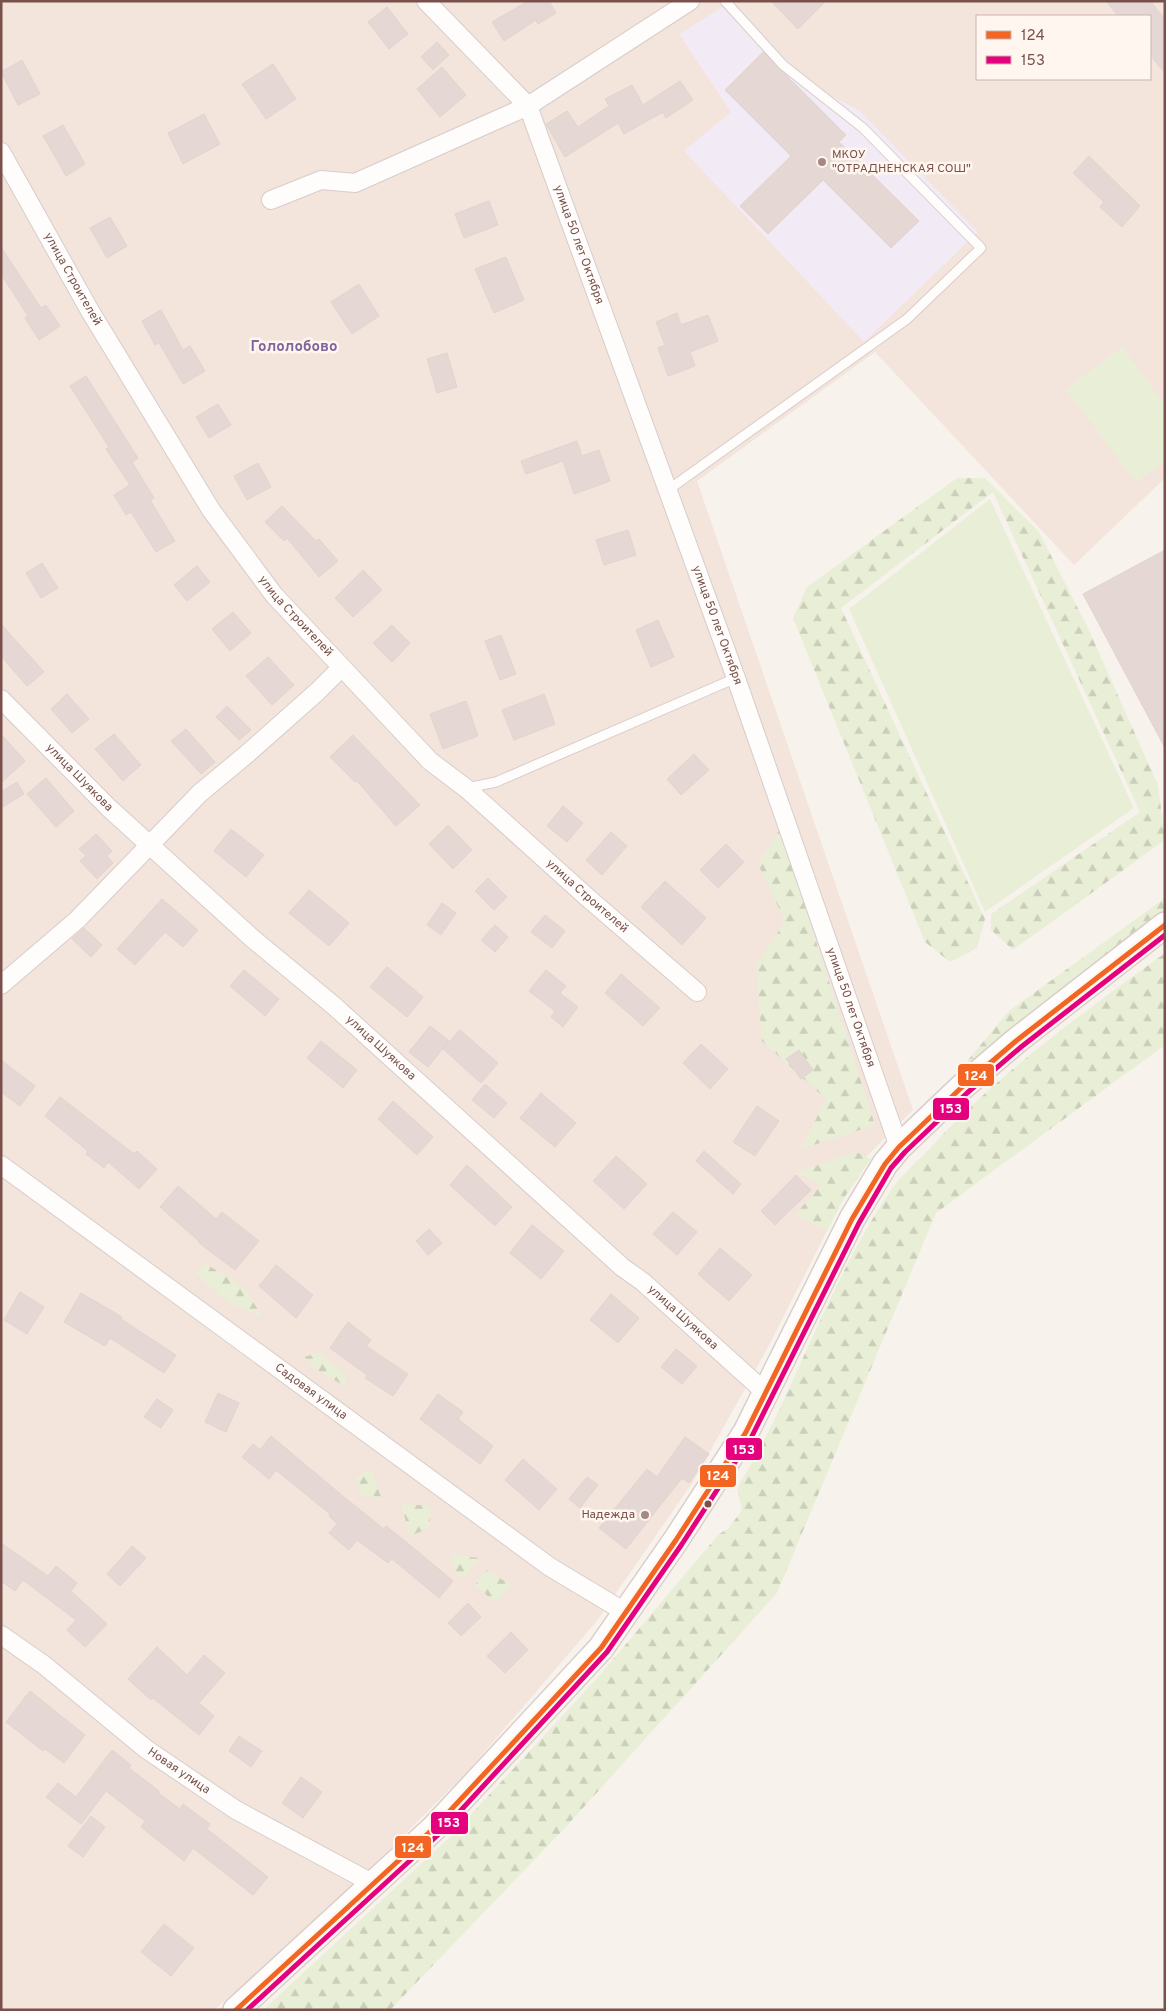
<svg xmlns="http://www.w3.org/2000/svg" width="1166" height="2011" viewBox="0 0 1166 2011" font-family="Overpass,sans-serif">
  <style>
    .residential { fill: #f3e4dc; fill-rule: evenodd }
    .education { fill: #f2eaf4 }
    .forest { fill: url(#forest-firs) }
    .garden { fill: #e9efd7 }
    .building { fill: #e5d8d4; stroke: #e2d3cf }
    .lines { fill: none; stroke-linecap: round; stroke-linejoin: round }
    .lane-casing { stroke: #d7cdca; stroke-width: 11 }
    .street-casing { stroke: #d7cdca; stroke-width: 20 }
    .secondary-casing { stroke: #d9ceca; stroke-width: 28 }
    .lane { stroke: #fefdfc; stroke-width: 9 }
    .street { stroke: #fefdfc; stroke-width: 18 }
    .secondary { stroke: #fefdfc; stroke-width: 25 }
    .bus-1-casing { stroke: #fff6ef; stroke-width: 9 }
    .bus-2-casing { stroke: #fff6ef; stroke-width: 9 }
    .bus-1 { stroke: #f26522; stroke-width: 5 }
    .bus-2 { stroke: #e5007d; stroke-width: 5 }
    .poi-dot { fill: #a58983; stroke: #fff6ef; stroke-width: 2 }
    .bus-dot { fill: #79514a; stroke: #fff6ef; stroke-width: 2 }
    .labels { text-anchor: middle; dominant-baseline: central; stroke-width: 5; stroke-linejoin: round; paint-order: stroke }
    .poi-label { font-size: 12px; fill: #79514a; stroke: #fff6ef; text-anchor: start }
    .street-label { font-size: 12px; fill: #79514a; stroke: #fff6ef }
    .quarter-label { font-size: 15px; font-weight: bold; fill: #7f669c; stroke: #fff6ef }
    .line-badge { stroke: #fff6ef; stroke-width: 2 }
    .badge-label { font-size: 14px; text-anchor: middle; font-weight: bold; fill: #fff }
  </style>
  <defs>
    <pattern id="forest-firs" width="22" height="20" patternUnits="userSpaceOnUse" patternTransform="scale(1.25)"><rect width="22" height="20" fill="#e9efd7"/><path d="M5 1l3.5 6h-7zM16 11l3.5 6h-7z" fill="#cbcfba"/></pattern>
  </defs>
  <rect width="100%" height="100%" fill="#f8f2ed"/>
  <!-- residential -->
  <path class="residential" d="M1 1H1165V478L1074 565 875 352 697 481 913 1110 863 1160 767 1349 693 1482 596 1622 467 1772 345 1894 268 1965 214 2010H1ZM977 16H1150V79H977Z"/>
  <!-- education -->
  <path class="education" d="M729 3 815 88 859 110 978 232 864 342 684 151 731 112 679 34Z"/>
  <!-- forest -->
  <path class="forest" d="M957 478H985L1039 532 1087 626 1158 785 1165 840 1013 950 991 930V914L1140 812 993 492 841 608 985 919 977 948 950 962 925 942 793 618 807 587Z
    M780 829 875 1125 801 1149 826 1099 762 1041 756 966 785 921 758 864Z
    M1165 898V919L953 1078 1009 1011Z
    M1165 953V1045L936 1213 777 1593 563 1830 390 2010H263L451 1836 599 1676 719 1534 728 1529 742 1510 737 1489C751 1463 766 1438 778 1412 814 1337 844 1259 891 1190 902 1174 919 1160 932 1146 1001 1071 1083 1013 1165 953Z
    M856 1152 871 1159 844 1198 827 1231 795 1215 822 1184 795 1173Z
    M206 1264 245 1288 262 1317 226 1301 195 1273Z
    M318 1353 343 1372 348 1388 319 1371 304 1357Z
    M371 1469 381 1497 362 1496 356 1478Z
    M401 1504 431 1506 429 1528 410 1536Z
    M451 1554 478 1558 465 1577 455 1574Z
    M487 1570 511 1585 496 1603 475 1585Z"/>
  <!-- garden -->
  <path class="garden" d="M1122 347 1165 405V461L1136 482 1066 389Z
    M990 499 1134 808 985 912 849 609Z"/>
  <!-- building -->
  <path class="building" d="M528 1H549L556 13 538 24 536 20 504 41 492 22Z
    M771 1H826L798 29Z
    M1106 1H1150L1165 19V73L1150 55V16H1118Z
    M387 7 408 34 389 49 368 22Z
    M437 42 449 55 433 70 421 57Z
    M763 52 846 135 839 142 919 221 891 248 823 180 768 234 740 206 791 156 725 90Z
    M22 60 40 94 18 105 1 72Z
    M273 64 296 99 266 119 242 84Z
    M442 67 466 95 440 117 417 89Z
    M680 81 693 100 666 118 663 112 624 134 618 123 565 157 546 124 567 111 578 127 609 106 605 99 632 85 643 105Z
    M204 114 220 144 183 164 168 133Z
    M63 125 85 164 66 176 43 136Z
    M1089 156 1140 206 1122 227 1100 207 1104 202 1073 173Z
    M489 201 498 225 464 238 455 214Z
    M110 217 127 246 107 258 90 228Z
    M1 247 41 308 46 305 60 326 39 340 25 318 28 316 1 274Z
    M506 257 524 300 494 313 475 269Z
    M359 284 379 316 352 334 331 302Z
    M161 310 183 350 190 346 205 371 183 384 159 343 155 345 142 321Z
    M677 313 681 325 708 315 718 341 690 352 695 366 668 376 658 348 665 345 656 322Z
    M447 353 457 387 437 393 427 359Z
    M86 376 138 458 132 462 154 498 150 500 175 541 156 552 131 512 126 515 114 495 130 485 106 449 109 447 70 386Z
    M218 404 231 425 209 438 196 417Z
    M577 441 582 456 599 450 610 481 574 494 563 461 526 474 521 461Z
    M258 463 271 487 247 500 234 476Z
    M282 506 316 541 319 539 338 561 319 577 287 538 284 541 265 522Z
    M628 530 636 555 604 565 596 540Z
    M1165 550V748L1083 594Z
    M42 563 58 588 41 598 26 573Z
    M197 566 210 582 187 601 174 585Z
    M363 570 382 590 353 617 335 598Z
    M233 612 251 633 230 651 212 629Z
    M658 620 674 657 651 667 636 630Z
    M1 624 44 672 27 686 1 656Z
    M392 625 410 643 392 662 373 643Z
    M501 635 516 674 500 680 485 641Z
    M268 657 294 685 272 705 246 676Z
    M67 694 89 719 72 733 51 709Z
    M544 694 555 724 514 740 502 710Z
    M466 701 478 736 443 749 430 714Z
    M227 706 251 730 239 740 216 717Z
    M186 729 215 762 201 774 171 741Z
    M1 734 25 761 1 783Z
    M114 734 141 765 123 781 95 749Z
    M353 735 420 805 396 826 356 780 355 782 330 757Z
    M694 754 709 770 681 795 667 779Z
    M46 778 74 811 56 827 27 794Z
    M17 782 24 794 1 808V792Z
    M563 806 583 823 567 842 547 826Z
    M448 825 472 850 453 869 429 844Z
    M231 829 264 855 246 877 214 851Z
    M611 832 627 846 602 875 586 860Z
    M96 834 112 851 107 856 113 863 97 879 80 861 86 856 79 849Z
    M726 844 744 862 718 888 700 870Z
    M488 878 507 897 494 910 475 891Z
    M665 881 706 918 682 945 641 907Z
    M309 890 349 923 329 946 289 913Z
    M162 899 198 930 183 947 165 932 135 965 117 949Z
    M442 903 456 913 441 935 427 925Z
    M545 915 565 931 552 948 531 932Z
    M495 925 508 937 495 952 481 940Z
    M84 928 102 945 91 957 72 939Z
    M387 967 423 997 407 1017 370 987Z
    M244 970 279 999 265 1016 230 986Z
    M546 970 566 986 560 993 578 1007 563 1027 551 1017 555 1011 529 991Z
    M621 974 660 1008 643 1026 605 993Z
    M430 1026 449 1041 428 1067 409 1052Z
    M460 1030 498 1063 481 1083 443 1049Z
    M321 1041 357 1070 343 1088 307 1058Z
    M701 1044 728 1069 710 1089 683 1063Z
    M799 1050 813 1070 801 1079 786 1059Z
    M1 1060 35 1086 20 1106 1 1092Z
    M485 1084 507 1103 494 1118 472 1100Z
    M541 1093 576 1123 555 1147 520 1118Z
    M60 1097 134 1154 137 1151 157 1169 139 1189 108 1162 104 1168 86 1154 88 1151 45 1116Z
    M393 1101 433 1137 417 1155 378 1119Z
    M757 1106 779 1121 755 1156 733 1142Z
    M704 1151 741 1184 733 1194 696 1161Z
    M616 1156 647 1184 624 1209 593 1181Z
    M467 1165 512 1207 495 1226 450 1185Z
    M796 1175 811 1190 775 1225 761 1211Z
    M178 1186 216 1219 222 1212 259 1241 235 1270 198 1242 199 1241 160 1207Z
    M673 1212 697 1232 677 1255 653 1234Z
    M532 1225 564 1251 541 1279 510 1253Z
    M429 1229 442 1243 428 1255 416 1241Z
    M720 1248 752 1275 729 1301 698 1274Z
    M276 1265 313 1295 296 1318 259 1286Z
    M20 1292 44 1307 27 1334 4 1320Z
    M81 1293 122 1317 121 1319 176 1355 164 1373 110 1338 105 1346 64 1322Z
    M611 1294 639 1318 618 1343 590 1320Z
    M348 1322 371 1340 366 1346 408 1374 393 1396 365 1378 367 1375 330 1348Z
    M676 1349 697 1366 682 1384 661 1367Z
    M218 1393 239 1403 226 1432 205 1422Z
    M438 1394 463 1412 458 1419 493 1446 480 1464 420 1419Z
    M157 1399 173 1410 161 1428 144 1417Z
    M271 1436 344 1497 384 1529 386 1526 405 1541 453 1581 439 1598 392 1559 388 1563 357 1540 349 1550 329 1533 337 1524 329 1516 330 1514 276 1470 269 1479 242 1457 253 1444 260 1450Z
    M685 1437 709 1454 689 1483 682 1478 626 1549 599 1528 647 1469 657 1477Z
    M523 1459 557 1489 539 1510 505 1480Z
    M587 1477 598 1485 580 1508 569 1499Z
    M1 1543 48 1576 56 1566 77 1583 71 1591 107 1624 85 1647 67 1630 76 1620 23 1580 15 1591 1 1581Z
    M132 1546 146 1558 120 1586 107 1574Z
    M468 1603 481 1617 461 1636 448 1623Z
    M511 1632 528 1650 505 1673 487 1656Z
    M157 1647 187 1675 204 1655 225 1673 199 1703 214 1716 199 1735 153 1698 151 1700 128 1679Z
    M30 1691 85 1735 64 1763 45 1749 43 1751 6 1722Z
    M239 1736 262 1751 251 1767 229 1751Z
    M112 1750 131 1765 129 1768 159 1791 158 1793 180 1809 183 1804 210 1824 207 1829 268 1877 253 1895 193 1848 184 1861 141 1827 145 1821 106 1791 81 1824 46 1797 58 1783 76 1797Z
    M301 1777 322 1792 303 1818 282 1803Z
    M91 1816 105 1827 83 1857 68 1846Z
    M164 1924 194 1948 171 1976 141 1952Z"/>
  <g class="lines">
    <defs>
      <path id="lane" d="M668 490 907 319 981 248 863 128 783 65 725 1
        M467 788 496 782 736 678"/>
      <g id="street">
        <path id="s1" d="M426 1 528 106 736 678 899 1147"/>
        <path id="s2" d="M1 152 90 311 211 510 274 595 430 761 467 789 588 898 697 992"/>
        <path d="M271 200 321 180 355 183 528 106 690 1"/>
        <path id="s3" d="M1 699 109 808 253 939 333 1005 622 1267 643 1282 765 1392"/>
        <path d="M1 985 77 920 200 793 247 754 318 691 341 668"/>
        <path id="s4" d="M1 1165 550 1567 625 1612"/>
        <path id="s5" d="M1 1635 44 1665 146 1749 236 1810 372 1883"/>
      </g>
      <path id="secondary" d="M236 2010 434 1828 601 1648 676 1540 746 1432 852 1219 885 1164 899 1147 962 1087 1016 1041 1165 925"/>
    </defs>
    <!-- lane casing -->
    <use href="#lane" class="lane-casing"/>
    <!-- street casing -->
    <use href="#street" class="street-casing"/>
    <!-- secondary casing -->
    <use href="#secondary" class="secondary-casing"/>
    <!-- lane -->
    <use href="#lane" class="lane"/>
    <!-- street -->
    <use href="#street" class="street"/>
    <!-- secondary -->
    <use href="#secondary" class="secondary"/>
    <defs>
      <path id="bus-1" d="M236 2010 434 1828 601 1648 676 1540 746 1432 852 1219 885 1164 899 1147 962 1087 1016 1041 1165 925"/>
      <path id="bus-2" d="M247 2010 439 1834 607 1652 682 1544 752 1436 859 1223 891 1168 905 1152 967 1093 1021 1047 1165 935"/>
    </defs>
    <!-- bus-1 casing -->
    <use href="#bus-1" class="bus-1-casing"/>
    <!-- bus-2 casing -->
    <use href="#bus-2" class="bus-2-casing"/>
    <!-- bus-1 -->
    <use href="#bus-1" class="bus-1"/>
    <!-- bus-2 -->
    <use href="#bus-2" class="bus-2"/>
  </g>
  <!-- markers -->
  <g class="poi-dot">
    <circle cx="822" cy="162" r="5"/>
    <circle cx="645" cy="1515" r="5"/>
  </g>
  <circle class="bus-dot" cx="708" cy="1504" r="4.5"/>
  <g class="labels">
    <!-- poi labels -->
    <g class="poi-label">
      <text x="832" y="155">МКОУ<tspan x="832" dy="14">"ОТРАДНЕНСКАЯ СОШ"</tspan></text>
      <text x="635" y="1515" text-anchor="end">Надежда</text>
    </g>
    <!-- street labels -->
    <g class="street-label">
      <text stroke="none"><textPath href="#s1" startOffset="294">улица 50 лет Октября</textPath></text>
      <text stroke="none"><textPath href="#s2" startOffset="146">улица Строителей</textPath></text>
      <text stroke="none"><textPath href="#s2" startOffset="551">улица Строителей</textPath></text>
      <text stroke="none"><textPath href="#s1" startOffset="699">улица 50 лет Октября</textPath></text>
      <text stroke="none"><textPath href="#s3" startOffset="111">улица Шуякова</textPath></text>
      <text stroke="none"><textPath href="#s2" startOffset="956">улица Строителей</textPath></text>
      <text stroke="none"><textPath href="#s1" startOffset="1104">улица 50 лет Октября</textPath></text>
      <text stroke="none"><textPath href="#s3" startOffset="516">улица Шуякова</textPath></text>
      <text stroke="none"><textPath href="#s3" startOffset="921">улица Шуякова</textPath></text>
      <text stroke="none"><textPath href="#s4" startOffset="384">Садовая улица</textPath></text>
      <text stroke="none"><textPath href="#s5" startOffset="224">Новая улица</textPath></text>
    </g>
    <!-- quarter labels -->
    <g class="quarter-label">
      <text x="294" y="347">Гололобово</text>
    </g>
  </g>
  <g class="line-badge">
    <rect x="957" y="1063" width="38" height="24" rx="5" fill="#f26522"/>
    <rect x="932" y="1097" width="38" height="24" rx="5" fill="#e5007d"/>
    <rect x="725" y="1437" width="38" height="24" rx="5" fill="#e5007d"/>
    <rect x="699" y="1464" width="38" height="24" rx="5" fill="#f26522"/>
    <rect x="430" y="1811" width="39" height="24" rx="5" fill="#e5007d"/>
    <rect x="394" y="1835" width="38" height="24" rx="5" fill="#f26522"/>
  </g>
  <g class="badge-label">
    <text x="976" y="1080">124</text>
    <text x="951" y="1113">153</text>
    <text x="744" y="1454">153</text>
    <text x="718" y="1480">124</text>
    <text x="449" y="1827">153</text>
    <text x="413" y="1852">124</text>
  </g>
  <!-- border -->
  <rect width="1166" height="2011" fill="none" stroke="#79514a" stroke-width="5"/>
  <!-- legend -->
  <rect x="976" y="15" width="175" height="65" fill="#fff6ef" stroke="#c9b4ad"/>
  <rect x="986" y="31" width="25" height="8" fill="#f26522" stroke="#c9b4ad"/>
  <text x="1021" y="40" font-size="15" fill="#79514a">124</text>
  <rect x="986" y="56" width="25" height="8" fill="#e5007d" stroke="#c9b4ad"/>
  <text x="1021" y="65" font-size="15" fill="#79514a">153</text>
</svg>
